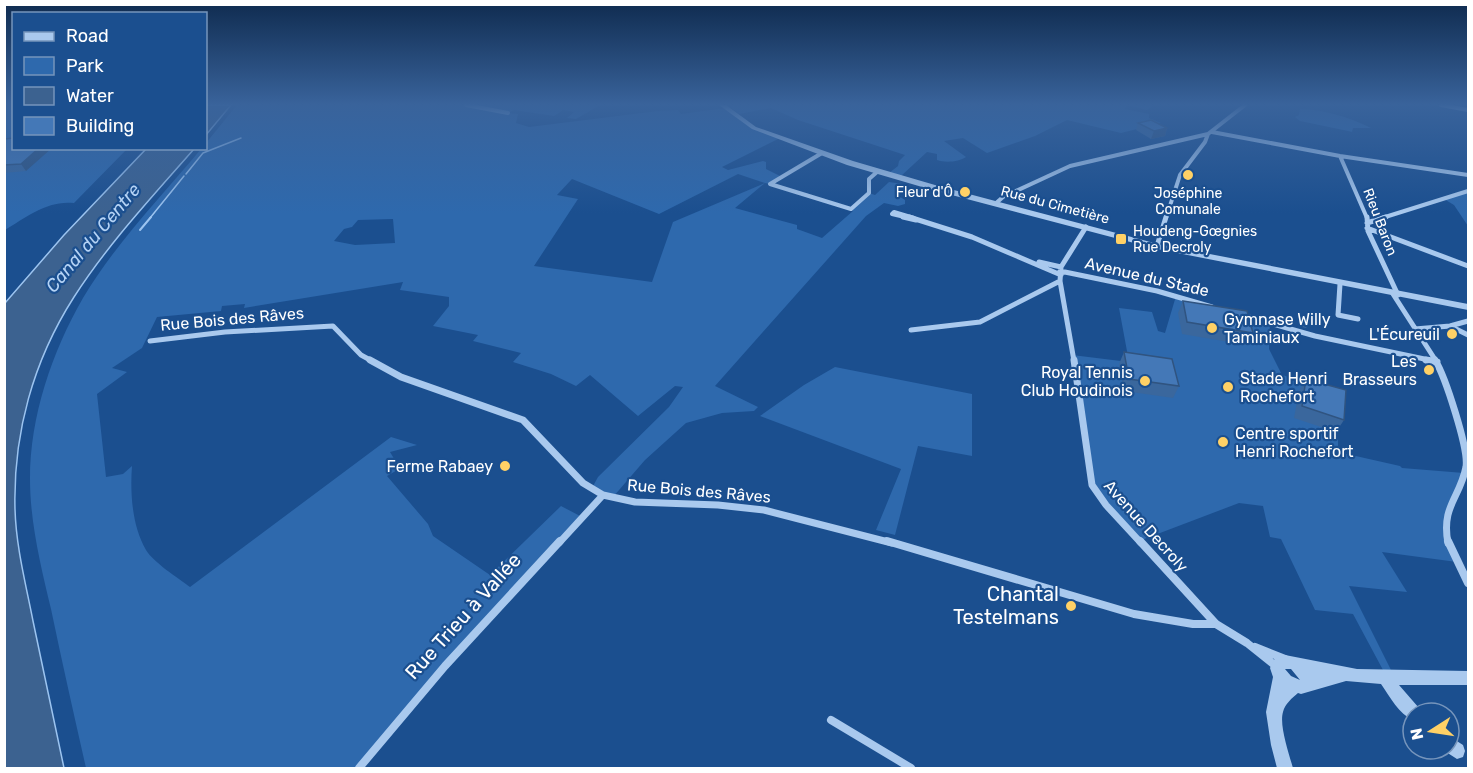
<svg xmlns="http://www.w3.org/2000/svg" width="1473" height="773" viewBox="0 0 1473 773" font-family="Rubik,sans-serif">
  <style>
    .green { fill: #2e69ad; fill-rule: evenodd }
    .water { fill: #3c6290; stroke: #9cc4f0; stroke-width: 1.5 }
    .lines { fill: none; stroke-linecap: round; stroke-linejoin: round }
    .stream-far1 { stroke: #9cc4f0; stroke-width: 1.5 }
    .stream { stroke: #9cc4f0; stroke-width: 2 }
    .minor-far3 { stroke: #a9c9ee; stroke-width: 4 }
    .minor-far2 { stroke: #a9c9ee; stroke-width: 5 }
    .minor-far1 { stroke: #a9c9ee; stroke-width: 7 }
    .minor { stroke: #a9c9ee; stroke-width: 8 }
    .tertiary { fill: #a9c9ee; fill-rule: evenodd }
    .wall { fill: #3a679d }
    .shaded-wall { fill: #305480 }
    .building { fill: #4478b7; stroke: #305480; stroke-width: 1.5 }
    .poi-dot { fill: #ffd166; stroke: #1b4f8f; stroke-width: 2 }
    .labels { text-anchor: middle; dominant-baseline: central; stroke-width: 4.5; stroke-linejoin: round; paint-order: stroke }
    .far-poi-label { font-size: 14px; fill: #fff; stroke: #1b4f8f; text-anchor: end }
    .far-street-label { font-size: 14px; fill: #fff; stroke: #1b4f8f }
    .street-label { font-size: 16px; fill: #fff; stroke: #1b4f8f }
    .poi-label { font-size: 16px; fill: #fff; stroke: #1b4f8f; text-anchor: end }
    .water-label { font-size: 18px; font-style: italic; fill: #b5d3f5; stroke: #1b4f8f }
    .near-poi-label { font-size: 20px; fill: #fff; stroke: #1b4f8f; text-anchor: end }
    .near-street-label { font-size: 20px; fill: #fff; stroke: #1b4f8f }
  </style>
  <rect width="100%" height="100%" fill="#1b4f8f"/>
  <!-- green -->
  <path class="green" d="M5 105H13L14 148 127 149 74 203C48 200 26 217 5 230Z
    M237 105H600L576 119 567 118 574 112 563 110 554 116 514 110 508 113 518 114 516 123 529 127 658 111 678 110 681 114 726 108 742 121 780 138 722 167 728 170 763 161 766 162V169L782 177 770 184 765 183 735 208 797 225V229L822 238 853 211 851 209 869 193 875 195 889 182 903 184 897 191V195L905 200V204L898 206 884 203 866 216 715 386 758 407 754 411 722 413 686 423 645 460 613 497 592 488 598 477 669 407 683 387 675 386 638 416 590 375 576 386 551 374 513 362 521 353 473 341 478 335 433 326 449 306V297L400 290 403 282 244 308 245 304 222 306 221 311 157 317 142 348 112 368 127 372 97 394 106 477 123 474 132 466C130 493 132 526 146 550 153 562 178 578 190 587L391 437 417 445 390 452 396 462H403L406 465 387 476 428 524 433 536 490 575 561 506 582 517 359 768H86C74 715 62 662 51 609 41 567 30 523 30 479 30 416 52 352 83 298 115 244 161 197 201 149L206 148V143ZM738 174 765 183 673 222 652 282 534 266 578 199 557 195 572 179 659 214ZM393 219 395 243 355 245 334 241 344 229 352 227 358 220Z
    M732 105H1154L1147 110 1127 105 1125 109 1149 114V118L1161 123 1121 133 1067 120 1035 136 987 153 963 138 944 141 966 157C959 162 945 163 937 160V154L927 152 901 176 889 173 898 166 899 161 905 155 798 120 771 108 739 114 730 107Z
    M1300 109C1323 109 1351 118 1371 128H1353L1352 132 1348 131 1300 121 1295 117 1299 115Z
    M1465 192 1468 193V226L1454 205 1444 199Z
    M1176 296 1270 323 1269 349 1282 375 1338 391V452L1400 466 1402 468 1464 473 1445 528 1457 562 1382 552 1407 592 1349 586 1391 670H1383L1353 614 1315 610 1281 539 1270 537 1263 506 1239 503 1139 541 1095 492 1072 355 1129 362 1119 308 1152 312 1158 331 1165 333Z
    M835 367 972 394V456L918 446 895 535 876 530 901 469 760 416 804 385Z"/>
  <!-- water -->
  <path class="water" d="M206 105H231L206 135Z
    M146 149H194C152 197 108 244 74 297 33 361 13 434 15 509 16 547 26 585 33 621 43 670 54 719 64 768H5V303L64 235Z"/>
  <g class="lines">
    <!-- stream-far1 -->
    <path class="stream-far1" d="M186 174 203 153 241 138
      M150 218 184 176"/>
    <!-- stream -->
    <path class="stream" d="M140 230 151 217"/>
    <!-- minor-far3 -->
    <path class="minor-far3" d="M466 105 508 113
      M1441 105 1468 110
      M1212 132 1340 156 1468 175
      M822 153 770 184 851 209 869 193V179L877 172
      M1340 156 1367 218
      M995 204 1003 197 1070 166 1208 134 1245 105
      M909 218 892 214 894 212 914 218
      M1166 218 1180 175 1205 142 1208 134
      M1382 218 1468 191"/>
    <!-- minor-far2 -->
    <path class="minor-far2" d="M903 217 916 220
      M909 217 972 237 1061 275
      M1367 217 1368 231 1398 295
      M1367 223 1386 217
      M1367 228 1468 266
      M1157 246 1166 217
      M1039 262 1061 267
      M1060 271 1157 291 1212 307
      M1340 284 1338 315 1358 319
      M1393 294 1436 361
      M1242 315 1315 336 1434 361
      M1450 326 1468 335
      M1415 329 1450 326 1468 321
      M911 330 980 322 1060 281
      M150 341 225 332 333 326 361 355 372 361
      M1074 361 1060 281 1061 267 1086 227"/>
    <!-- minor-far1 -->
    <path class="minor-far1" d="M370 360 401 377 523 420 583 483 603 495 635 502 718 505 764 510 892 543
      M1074 360 1092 485 1106 505 1141 543
      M1426 360 1437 362
      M1435 360C1445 376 1469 449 1466 467 1460 498 1441 506 1448 543
      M559 543 603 495"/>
    <!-- minor -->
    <path class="minor" d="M887 541 1134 614 1193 624H1216
      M1140 541 1216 624 1247 643 1277 667
      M1448 541 1468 583
      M1255 647 1285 659
      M831 720 911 768
      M359 768 445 666 560 541"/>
    <!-- tertiary -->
    <path class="tertiary" d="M719 105H726L756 127 853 161 935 185 1158 244 1468 304V310L1157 249 929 189 847 165 752 129Z
      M1285 655 1357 669 1468 671V685H1399L1419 708 1422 713H1413V720C1399 714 1390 697 1381 684L1346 681 1301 694 1298 693C1292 698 1285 704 1283 712 1279 725 1289 754 1293 768H1277L1271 745 1266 712 1273 677 1270 668 1275 658ZM1285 669H1291L1300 680 1291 676Z
      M1449 736 1463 745 1465 751 1463 757 1457 759 1443 750 1449 749Z"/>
  </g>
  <!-- wall -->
  <path class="wall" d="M1138 123 1167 128 1165 136 1151 139 1136 130Z
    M14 138 26 171 4 173V139Z
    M1183 301 1253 333 1247 345 1182 334 1178 313Z
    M1302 317 1310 323 1306 328 1298 326 1299 323Z
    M1124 352 1179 386 1173 398 1124 391 1119 364Z
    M1306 379 1344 420 1336 432 1294 418 1299 391Z"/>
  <!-- shaded-wall -->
  <path class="shaded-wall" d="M1167 128 1165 136 1151 139 1154 131Z
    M39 148H52L26 171 21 164Z"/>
  <!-- building -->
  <path class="building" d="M1151 120 1167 128 1154 131 1138 123Z
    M14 138V148H39L21 164 4 165V139Z
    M1183 301 1247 311 1253 333 1187 322Z
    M1302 317 1310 319V323L1301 320Z
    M1124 352 1172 359 1179 386 1129 379Z
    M1306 379 1346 390 1344 420 1302 406Z"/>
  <!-- sky -->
  <linearGradient id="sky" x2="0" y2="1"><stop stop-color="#0f2b4f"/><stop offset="0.49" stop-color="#39639b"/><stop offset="1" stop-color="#39639b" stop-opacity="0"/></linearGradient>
  <rect width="1473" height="213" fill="url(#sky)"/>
  <!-- markers -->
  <g class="poi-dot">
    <circle cx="1188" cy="175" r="6"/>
    <circle cx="965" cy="192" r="6"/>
    <rect x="1115" y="233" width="12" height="12" rx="3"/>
    <circle cx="1212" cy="328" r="6"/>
    <circle cx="1452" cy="334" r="6"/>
    <circle cx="1429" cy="370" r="6"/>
    <circle cx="1145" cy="381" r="6"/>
    <circle cx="1228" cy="387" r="6"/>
    <circle cx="1223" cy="442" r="6"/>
    <circle cx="505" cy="466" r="6"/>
    <circle cx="1071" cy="606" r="6"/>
  </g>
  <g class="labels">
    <!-- far-poi labels -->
    <g class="far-poi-label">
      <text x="953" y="192">Fleur d'Ô</text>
      <text x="1188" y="193" text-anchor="middle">Joséphine<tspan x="1188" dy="16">Comunale</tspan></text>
      <text x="1133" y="231" text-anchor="start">Houdeng-Gœgnies<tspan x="1133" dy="16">Rue Decroly</tspan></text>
    </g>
    <!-- far-street labels -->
    <g class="far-street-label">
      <text transform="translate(1055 205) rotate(15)">Rue du Cimetière</text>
      <text transform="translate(1380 222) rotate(69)">Rieu Baron</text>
    </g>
    <!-- street labels -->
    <g class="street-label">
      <text transform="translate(1147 277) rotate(13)">Avenue du Stade</text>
      <text transform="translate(232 319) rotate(-5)">Rue Bois des Râves</text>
      <text transform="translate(699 491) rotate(5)">Rue Bois des Râves</text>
      <text transform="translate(1146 526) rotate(48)">Avenue Decroly</text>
    </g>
    <!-- poi labels -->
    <g class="poi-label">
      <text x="1224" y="319" text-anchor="start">Gymnase Willy<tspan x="1224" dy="18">Taminiaux</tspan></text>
      <text x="1440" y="334">L'Écureuil</text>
      <text x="1417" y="361">Les<tspan x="1417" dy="18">Brasseurs</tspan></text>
      <text x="1133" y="372">Royal Tennis<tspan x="1133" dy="18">Club Houdinois</tspan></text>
      <text x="1240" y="378" text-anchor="start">Stade Henri<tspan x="1240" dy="18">Rochefort</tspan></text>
      <text x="1235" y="433" text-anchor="start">Centre sportif<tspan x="1235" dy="18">Henri Rochefort</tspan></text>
      <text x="493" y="466">Ferme Rabaey</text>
    </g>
    <!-- water labels -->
    <g class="water-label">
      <text transform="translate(93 238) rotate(-50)">Canal du Centre</text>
    </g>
    <!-- near-poi labels -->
    <g class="near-poi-label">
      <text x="1059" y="594">Chantal<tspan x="1059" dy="23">Testelmans</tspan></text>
    </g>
    <!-- near-street labels -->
    <g class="near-street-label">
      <text transform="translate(463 616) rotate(-48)">Rue Trieu à Vallée</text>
    </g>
  </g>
  <!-- border -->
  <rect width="1473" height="773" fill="none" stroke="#ffffff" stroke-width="12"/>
  <!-- legend -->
  <rect x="12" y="12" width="195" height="138" fill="#1b4f8f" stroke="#7695bc" stroke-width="1.5"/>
  <rect x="24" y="32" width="30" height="9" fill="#a9c9ee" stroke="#7695bc" stroke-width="1.5"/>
  <text x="66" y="42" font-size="18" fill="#ffffff">Road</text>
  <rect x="24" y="57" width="30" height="18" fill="#2e69ad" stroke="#7695bc" stroke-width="1.5"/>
  <text x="66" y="72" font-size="18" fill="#ffffff">Park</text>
  <rect x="24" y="87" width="30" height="18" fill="#3c6290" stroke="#7695bc" stroke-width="1.5"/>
  <text x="66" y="102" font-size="18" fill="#ffffff">Water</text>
  <rect x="24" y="117" width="30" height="18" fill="#4478b7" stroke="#7695bc" stroke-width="1.5"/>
  <text x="66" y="132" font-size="18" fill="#ffffff">Building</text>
  <!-- north arrow -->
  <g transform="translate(1431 731) rotate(258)"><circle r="28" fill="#1b4f8f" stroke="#7695bc" stroke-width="1.5"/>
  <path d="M0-4.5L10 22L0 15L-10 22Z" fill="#ffd166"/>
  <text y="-9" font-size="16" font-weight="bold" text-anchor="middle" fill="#ffffff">N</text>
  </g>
</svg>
